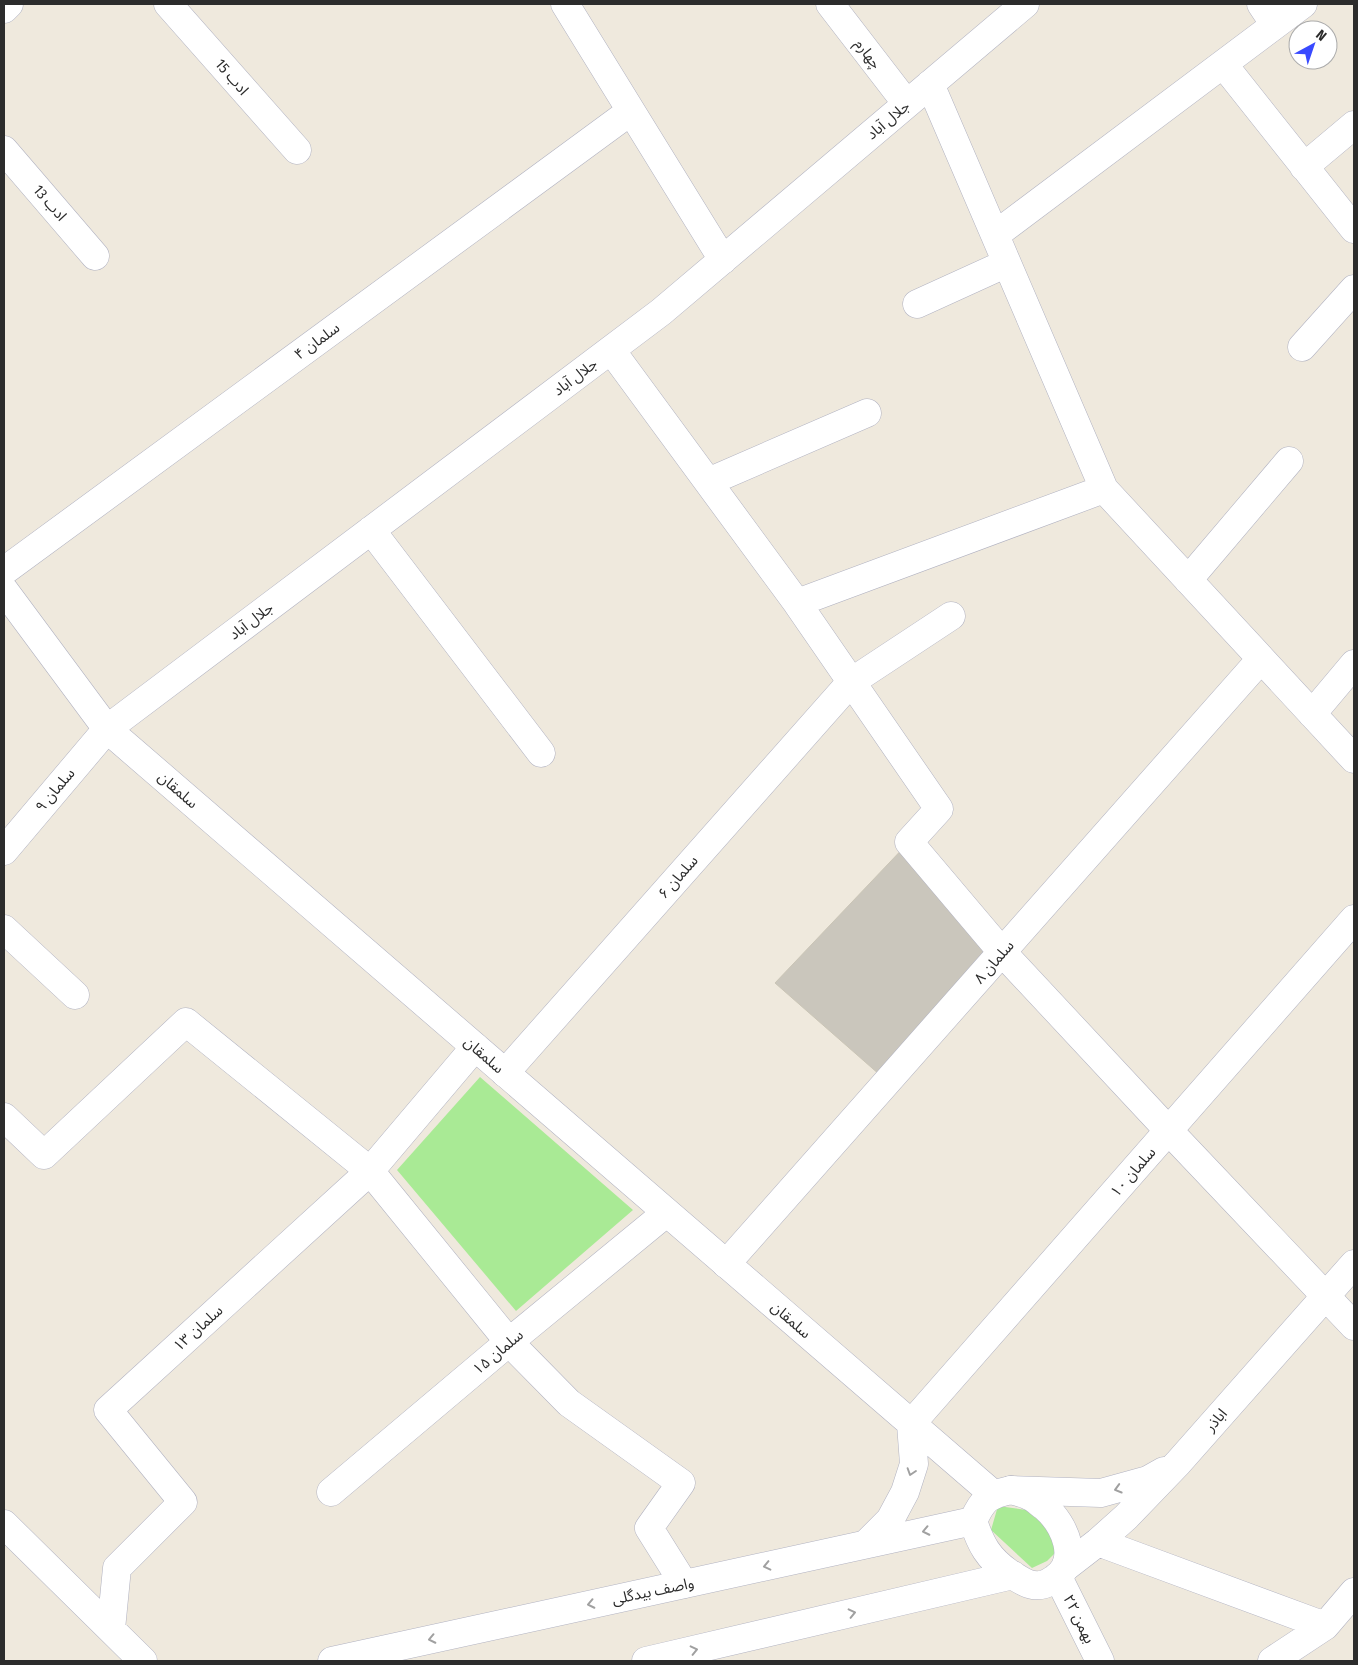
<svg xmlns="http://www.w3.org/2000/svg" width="1358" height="1665" viewBox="0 0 1358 1665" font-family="'Fira Sans Condensed','Noto Sans Arabic',sans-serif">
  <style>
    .green { fill: #a9ea95 }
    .building { fill: #cac6bc; stroke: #cac5b6 }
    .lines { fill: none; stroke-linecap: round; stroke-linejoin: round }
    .minor-casing { stroke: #b1b2c1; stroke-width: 29 }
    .tertiary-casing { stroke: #b1b2c1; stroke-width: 29 }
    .minor { stroke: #fff; stroke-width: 28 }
    .tertiary { stroke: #fff; stroke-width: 28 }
    .oneway { stroke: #a0a0a0 }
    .labels { text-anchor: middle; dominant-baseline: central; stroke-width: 4; stroke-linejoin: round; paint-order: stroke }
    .street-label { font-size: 15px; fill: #2c2c2c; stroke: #fff }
  </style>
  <rect width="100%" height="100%" fill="#efe9dd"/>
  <!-- green -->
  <path class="green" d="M480 1077 633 1210 516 1311 397 1170Z
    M998 1506 1026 1510 1049 1529 1057 1551 1047 1561 1032 1568 991 1530Z"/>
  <!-- building -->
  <path class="building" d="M909 842 1002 952 888 1082 775 983Z"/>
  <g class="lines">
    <defs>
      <path id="minor" d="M168 4 297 150
        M565 4 723 260
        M830 4 907 104
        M1261 4 1275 25
        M4 9 9 4
        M1223 64 1354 229
        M930 84 1104 489
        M4 150 95 256
        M1304 167 1354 125
        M995 235 1303 4
        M917 304 1007 263
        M1302 347 1354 289
        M611 350 797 603 939 809 909 842 1002 952 1169 1131 1354 1326
        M708 482 867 413
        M371 530 541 753
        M4 571 631 111
        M1188 580 1289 461
        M797 603 1104 489 1354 759
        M1312 714 1354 664
        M4 851 107 729 661 312 1025 4
        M4 929 75 995
        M505 1073 851 682 951 616
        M4 1117 44 1155 186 1022 370 1171 509 1342 569 1403 681 1483 649 1528 684 1584
        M726 1264 1261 659
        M911 1424 1354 919
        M1011 1490 1101 1493 1148 1480 1164 1471
        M331 1492 509 1342 666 1213
        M4 1524 143 1661
        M1098 1542 1325 1626
        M1067 1566 1098 1542 1126 1517 1178 1463 1354 1264
        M111 1629 117 1568 183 1502 108 1410 370 1171 475 1047
        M1272 1661 1325 1626 1354 1592"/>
      <path id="tertiary" d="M4 590 107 729 993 1494
        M1011 1490C1017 1492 1024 1493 1029 1496 1035 1498 1040 1504 1045 1507 1064 1524 1082 1561 1054 1579 1047 1584 1042 1586 1033 1585 1025 1584 1016 1577 1009 1573 988 1558 981 1545 973 1521 983 1499 988 1495 1011 1490Z
        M867 1543 890 1520 905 1492 914 1464 911 1424
        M1058 1577 1100 1661
        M332 1661 973 1521
        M646 1661 1013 1575"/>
    </defs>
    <!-- minor casing -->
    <use href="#minor" class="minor-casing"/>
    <!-- tertiary casing -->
    <use href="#tertiary" class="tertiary-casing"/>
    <!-- minor -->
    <use href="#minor" class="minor"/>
    <!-- tertiary -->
    <use href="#tertiary" class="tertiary"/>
  </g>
  <!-- one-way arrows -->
  <defs><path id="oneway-chevron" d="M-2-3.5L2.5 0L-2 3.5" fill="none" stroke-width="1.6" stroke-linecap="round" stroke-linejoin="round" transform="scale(1.25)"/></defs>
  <g class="oneway">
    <use href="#oneway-chevron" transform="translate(911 1472) rotate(108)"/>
    <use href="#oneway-chevron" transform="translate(1118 1489) rotate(164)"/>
    <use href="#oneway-chevron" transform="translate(926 1531) rotate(168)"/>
    <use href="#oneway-chevron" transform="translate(767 1566) rotate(167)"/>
    <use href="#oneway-chevron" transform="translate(591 1604) rotate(168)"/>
    <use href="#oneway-chevron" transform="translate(852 1613) rotate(-13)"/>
    <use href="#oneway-chevron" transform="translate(432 1639) rotate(168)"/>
    <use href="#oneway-chevron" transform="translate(694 1650) rotate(-13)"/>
  </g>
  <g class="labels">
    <!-- street labels -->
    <g class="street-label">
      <text transform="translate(868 54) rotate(53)">چهارم</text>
      <text transform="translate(232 77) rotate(49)">ادب 15</text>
      <text transform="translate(888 120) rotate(-40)">جلال آباد</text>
      <text transform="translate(50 203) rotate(49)">ادب 13</text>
      <text transform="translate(317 341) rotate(-36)">سلمان ۴</text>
      <text transform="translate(575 377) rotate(-37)">جلال آباد</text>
      <text transform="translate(251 621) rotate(-37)">جلال آباد</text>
      <text transform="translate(55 790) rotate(-50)">سلمان ۹</text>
      <text transform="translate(178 790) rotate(41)">سلمقان</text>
      <text transform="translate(678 877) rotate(-49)">سلمان ۶</text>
      <text transform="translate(994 962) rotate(-49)">سلمان ۸</text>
      <text transform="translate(484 1055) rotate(41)">سلمقان</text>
      <text transform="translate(1133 1172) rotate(-49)">سلمان ۱۰</text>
      <text transform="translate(791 1320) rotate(41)">سلمقان</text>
      <text transform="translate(198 1328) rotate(-42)">سلمان ۱۳</text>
      <text transform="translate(498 1352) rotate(-40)">سلمان ۱۵</text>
      <text transform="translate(1216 1420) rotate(-49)">اباذر</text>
      <text transform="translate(653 1591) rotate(-12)">واصف بیدگلی</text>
      <text transform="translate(1079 1619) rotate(64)">۲۲ بهمن</text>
    </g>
  </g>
  <!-- border -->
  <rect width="1358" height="1665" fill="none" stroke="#2c2c2c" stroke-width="10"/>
  <!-- north arrow -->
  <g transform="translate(1313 45) rotate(40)"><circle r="24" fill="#ffffff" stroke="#ababab"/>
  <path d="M0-4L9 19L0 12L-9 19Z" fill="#394aff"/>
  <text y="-8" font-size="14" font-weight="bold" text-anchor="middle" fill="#2c2c2c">N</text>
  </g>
</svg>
